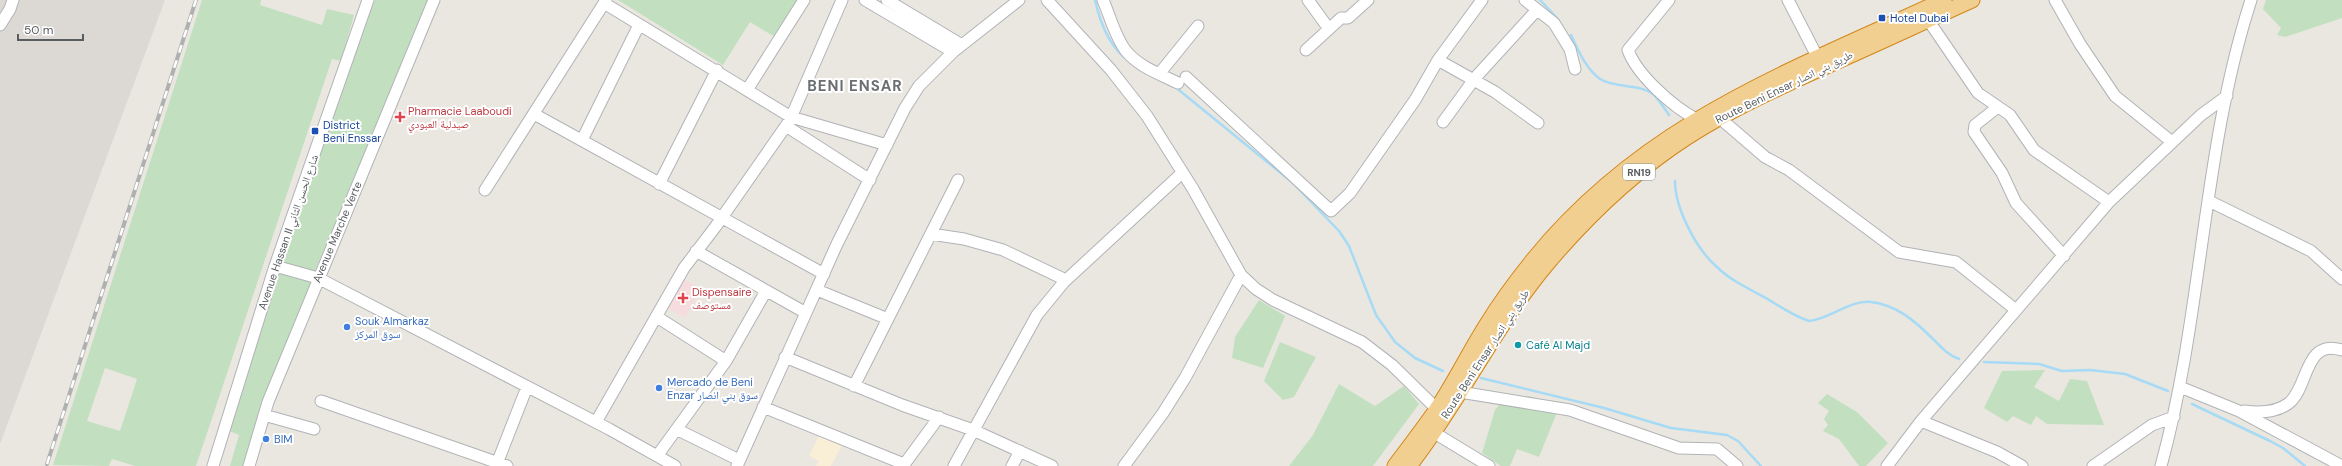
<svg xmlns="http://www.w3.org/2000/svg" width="2342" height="466" viewBox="0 0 2342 466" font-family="'DM Sans','Noto Naskh Arabic',sans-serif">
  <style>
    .commercial { fill: #f9eed6 }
    .industrial { fill: #dcd9d5 }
    .medical { fill: #f7dcdd }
    .green { fill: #c2e0bf; fill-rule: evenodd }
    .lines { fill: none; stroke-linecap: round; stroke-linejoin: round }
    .stream { stroke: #a6daf5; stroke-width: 2.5 }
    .minor-casing { stroke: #b1b3b7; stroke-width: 13 }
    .highway-casing { stroke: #d38618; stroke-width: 17 }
    .minor { stroke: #fff; stroke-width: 11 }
    .highway { stroke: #f1cf91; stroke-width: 15 }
    .rail-casing { stroke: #afb0b0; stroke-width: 4 }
    .rail { stroke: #fff; stroke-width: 2.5; stroke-dasharray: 8; stroke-linecap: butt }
    .transit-dot { fill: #1a4fb4; stroke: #fff; stroke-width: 1.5 }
    .health-dot { fill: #e0444e; stroke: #fff; stroke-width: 1.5 }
    .shop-dot { fill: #3f7fe0; stroke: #fff; stroke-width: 1.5 }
    .culture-dot { fill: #0f9aa8; stroke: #fff; stroke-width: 1.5 }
    .labels { text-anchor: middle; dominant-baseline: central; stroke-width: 4; stroke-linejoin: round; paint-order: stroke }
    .shield { fill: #fff; stroke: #8b8e90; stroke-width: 1 }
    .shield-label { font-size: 10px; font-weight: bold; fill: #595d60 }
    .transit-label { font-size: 11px; fill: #164399; stroke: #fff; text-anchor: start }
    .street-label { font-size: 11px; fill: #595d60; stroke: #fff }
    .health-label { font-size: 11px; fill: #be3a42; stroke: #fff; text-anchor: start }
    .shop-label { font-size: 11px; fill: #366cbe; stroke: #fff; text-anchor: start }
    .culture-label { font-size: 11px; fill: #0d838f; stroke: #fff; text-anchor: start }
    .district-label { font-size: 15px; font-weight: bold; letter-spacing: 1px; fill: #6a6f72; stroke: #fff }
  </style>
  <rect width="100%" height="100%" fill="#eae7e0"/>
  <!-- commercial -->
  <path class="commercial" d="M820 434 842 445 831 466H816L819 461 809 456Z"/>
  <!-- industrial -->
  <path class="industrial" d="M0 0H165L0 444Z"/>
  <!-- medical -->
  <path class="medical" d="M682 278 701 289 685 318 666 307Z"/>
  <!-- green -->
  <path class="green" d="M202 0H261L260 5 322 25 327 9 354 15 341 61 332 59 196 466H135L112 459 109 466 53 465ZM105 368 137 379 120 431 87 421Z
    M375 0H429L314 273 281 263Z
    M618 0H797L775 37 750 22 723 65Z
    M2266 0H2342V18L2285 37 2277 35 2281 28 2263 9Z
    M278 270 313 281 246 466H230L239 435 229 431Z
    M1259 300 1285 316 1263 368 1232 358 1235 337Z
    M1280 342 1316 357 1294 397 1283 400 1264 381Z
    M2045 370 2034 387 2059 401 2070 379 2087 381 2104 425 2047 424 2036 416 2031 425 2013 416 2007 422 1984 408 2002 371Z
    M1339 384 1375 406 1404 386 1419 404 1373 466H1289L1313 435Z
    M1827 394 1857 412 1888 443 1866 466H1859L1839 439 1823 431 1828 425 1824 419 1829 411 1818 403Z
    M1529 396 1560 405 1539 457 1517 449 1510 466H1501L1482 453 1495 410 1505 398Z"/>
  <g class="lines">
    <!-- stream -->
    <path class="stream" d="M1095 0C1100 22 1109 47 1128 60
      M1540 0 1558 19
      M1571 35C1578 50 1586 69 1600 79 1616 89 1640 83 1654 95 1660 101 1664 108 1669 115
      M1174 86 1293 183 1339 231 1349 246 1376 315 1395 342 1415 358 1443 371
      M1675 181C1675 208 1696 249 1717 267 1730 280 1749 289 1766 298 1780 307 1794 316 1809 321 1830 319 1849 300 1871 302 1897 305 1915 321 1933 339 1941 347 1948 355 1959 359
      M1984 362 2039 364 2062 371 2090 370 2125 374 2168 391
      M1481 378 1604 408 1671 428 1727 435 1738 441 1761 466
      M2192 404 2270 441 2283 448 2305 466"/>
    <defs>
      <path id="minor" d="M865 0 953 52
        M887 0 962 45
        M1047 0 1111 70 1147 116 1193 189 1241 275 1256 289 1273 300 1362 342 1392 365 1442 414
        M1103 0C1110 16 1115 37 1126 51 1139 67 1160 74 1178 83
        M1308 0 1329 29
        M1525 0 1554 23 1570 49 1575 69
        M1669 0 1628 50C1637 75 1672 106 1696 119
        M1788 0 1821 64
        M2055 0 2080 44 2115 96 2172 142
        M604 3 791 117 887 145
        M1924 14 1978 93 2010 115 2034 150 2109 202
        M0 25 10 9 13 0
        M1306 50 1341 18H1348L1368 0
        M1438 60 1495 92 1538 123
        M1159 74 1198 26
        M1186 77 1331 211 1350 193 1415 100 1438 60 1482 0
        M747 90 804 0
        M1998 107 1975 125 1974 132 2002 173 2016 203 2064 256
        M534 114 824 274
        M1715 114 1765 157 1789 170 1899 252 1956 262 2016 310
        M1443 122 1475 78 1536 11
        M786 126 870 180
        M582 140 639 25
        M659 184 717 70
        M485 190 606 0
        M2209 201 2311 251 2342 279
        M931 234 964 239 1003 250 1066 280
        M696 251 806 313
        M275 266 318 278 609 429 675 466
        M817 290 888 319
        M657 317 726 361 766 291
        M785 357 902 405 973 430 1052 466
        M854 386 958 180
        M2180 387 2239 411 2342 466
        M1460 392 1570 410 1679 448 1717 449 1737 466
        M321 401 507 466
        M763 407 904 464
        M2244 411C2259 413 2276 413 2289 403 2309 387 2304 338 2342 350
        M264 415 314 429
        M1921 421 1997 452 2022 466
        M596 422 684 268 716 226 790 120 842 0
        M1428 429 1489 466
        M678 430 739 460
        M657 456 726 361
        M213 466 275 266 368 0
        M249 466 268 402 434 0
        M496 466 527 387
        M737 466 837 244 905 108 919 86 953 52 1019 0
        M903 466 939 417
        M954 466 1037 315 1064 282 1182 173
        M1012 466 1020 451
        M1124 466 1163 413 1185 378 1241 275
        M1887 466 1921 421 2109 202 2201 115 2227 96
        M2093 466 2152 425 2174 417
        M2161 466C2203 314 2202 151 2251 0"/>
      <path id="highway" d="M1395 466C1409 447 1424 428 1437 409 1455 382 1469 353 1486 326 1500 303 1517 280 1534 259 1646 122 1789 72 1944 0
        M1409 466C1459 402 1493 329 1545 266 1586 217 1633 172 1687 137 1731 109 1777 88 1824 67 1874 45 1923 22 1972 0"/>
    </defs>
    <!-- minor casing -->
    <use href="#minor" class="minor-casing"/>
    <!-- highway casing -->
    <use href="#highway" class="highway-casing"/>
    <!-- minor -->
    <use href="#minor" class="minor"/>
    <!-- highway -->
    <use href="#highway" class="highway"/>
    <defs>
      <path id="rail" d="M47 464 196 0"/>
    </defs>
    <!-- rail casing -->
    <use href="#rail" class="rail-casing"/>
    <!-- rail -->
    <use href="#rail" class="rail"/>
  </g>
  <!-- markers -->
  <g class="transit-dot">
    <rect x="1878" y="14" width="8" height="8" rx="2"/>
    <rect x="311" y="127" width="8" height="8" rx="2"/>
  </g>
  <g class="health-dot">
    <path d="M398 111h4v4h4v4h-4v4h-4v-4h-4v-4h4z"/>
    <path d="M681 292h4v4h4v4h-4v4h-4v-4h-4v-4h4z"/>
  </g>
  <g class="shop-dot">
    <circle cx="347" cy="327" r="4"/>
    <circle cx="659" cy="388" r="4"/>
    <circle cx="266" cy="439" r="4"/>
  </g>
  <circle class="culture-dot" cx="1518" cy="345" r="4"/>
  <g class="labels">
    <!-- shield labels -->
    <rect class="shield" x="1623" y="164" width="32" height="16" rx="3"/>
    <g class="shield-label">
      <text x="1639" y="172">RN19</text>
    </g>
    <!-- transit labels -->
    <g class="transit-label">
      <text x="1890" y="18">Hotel Dubai</text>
      <text x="323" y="125">District<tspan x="323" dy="13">Beni Enssar</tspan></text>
    </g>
    <!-- street labels -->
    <g class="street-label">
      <text transform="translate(1784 87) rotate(-26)">Route Beni Ensar طريق بني انصار</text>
      <text transform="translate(288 232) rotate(-71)">Avenue Hassan II شارع الحسن الثاني</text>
      <text transform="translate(337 232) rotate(-67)">Avenue Marche Verte</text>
      <text transform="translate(1485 354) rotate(-57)">Route Beni Ensar طريق بني انصار</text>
    </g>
    <!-- health labels -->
    <g class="health-label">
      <text x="408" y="111">Pharmacie Laaboudi<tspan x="408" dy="13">صيدلية العبودي</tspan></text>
      <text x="692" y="292">Dispensaire<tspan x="692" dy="13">مستوصف</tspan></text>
    </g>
    <!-- shop labels -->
    <g class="shop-label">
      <text x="355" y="321">Souk Almarkaz<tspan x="355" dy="13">سوق المركز</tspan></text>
      <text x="667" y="382">Mercado de Beni<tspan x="667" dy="13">Enzar سوق بني انصار</tspan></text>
      <text x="274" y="439">BIM</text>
    </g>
    <!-- culture labels -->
    <g class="culture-label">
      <text x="1526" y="345">Café Al Majd</text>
    </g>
    <!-- district labels -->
    <g class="district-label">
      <text x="855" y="86">BENI ENSAR</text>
    </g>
  </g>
  <!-- scale -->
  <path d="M18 34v6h65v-6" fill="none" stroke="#595d60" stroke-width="2"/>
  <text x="24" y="34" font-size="12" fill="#595d60" stroke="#ffffff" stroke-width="3" paint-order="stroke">50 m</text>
</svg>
